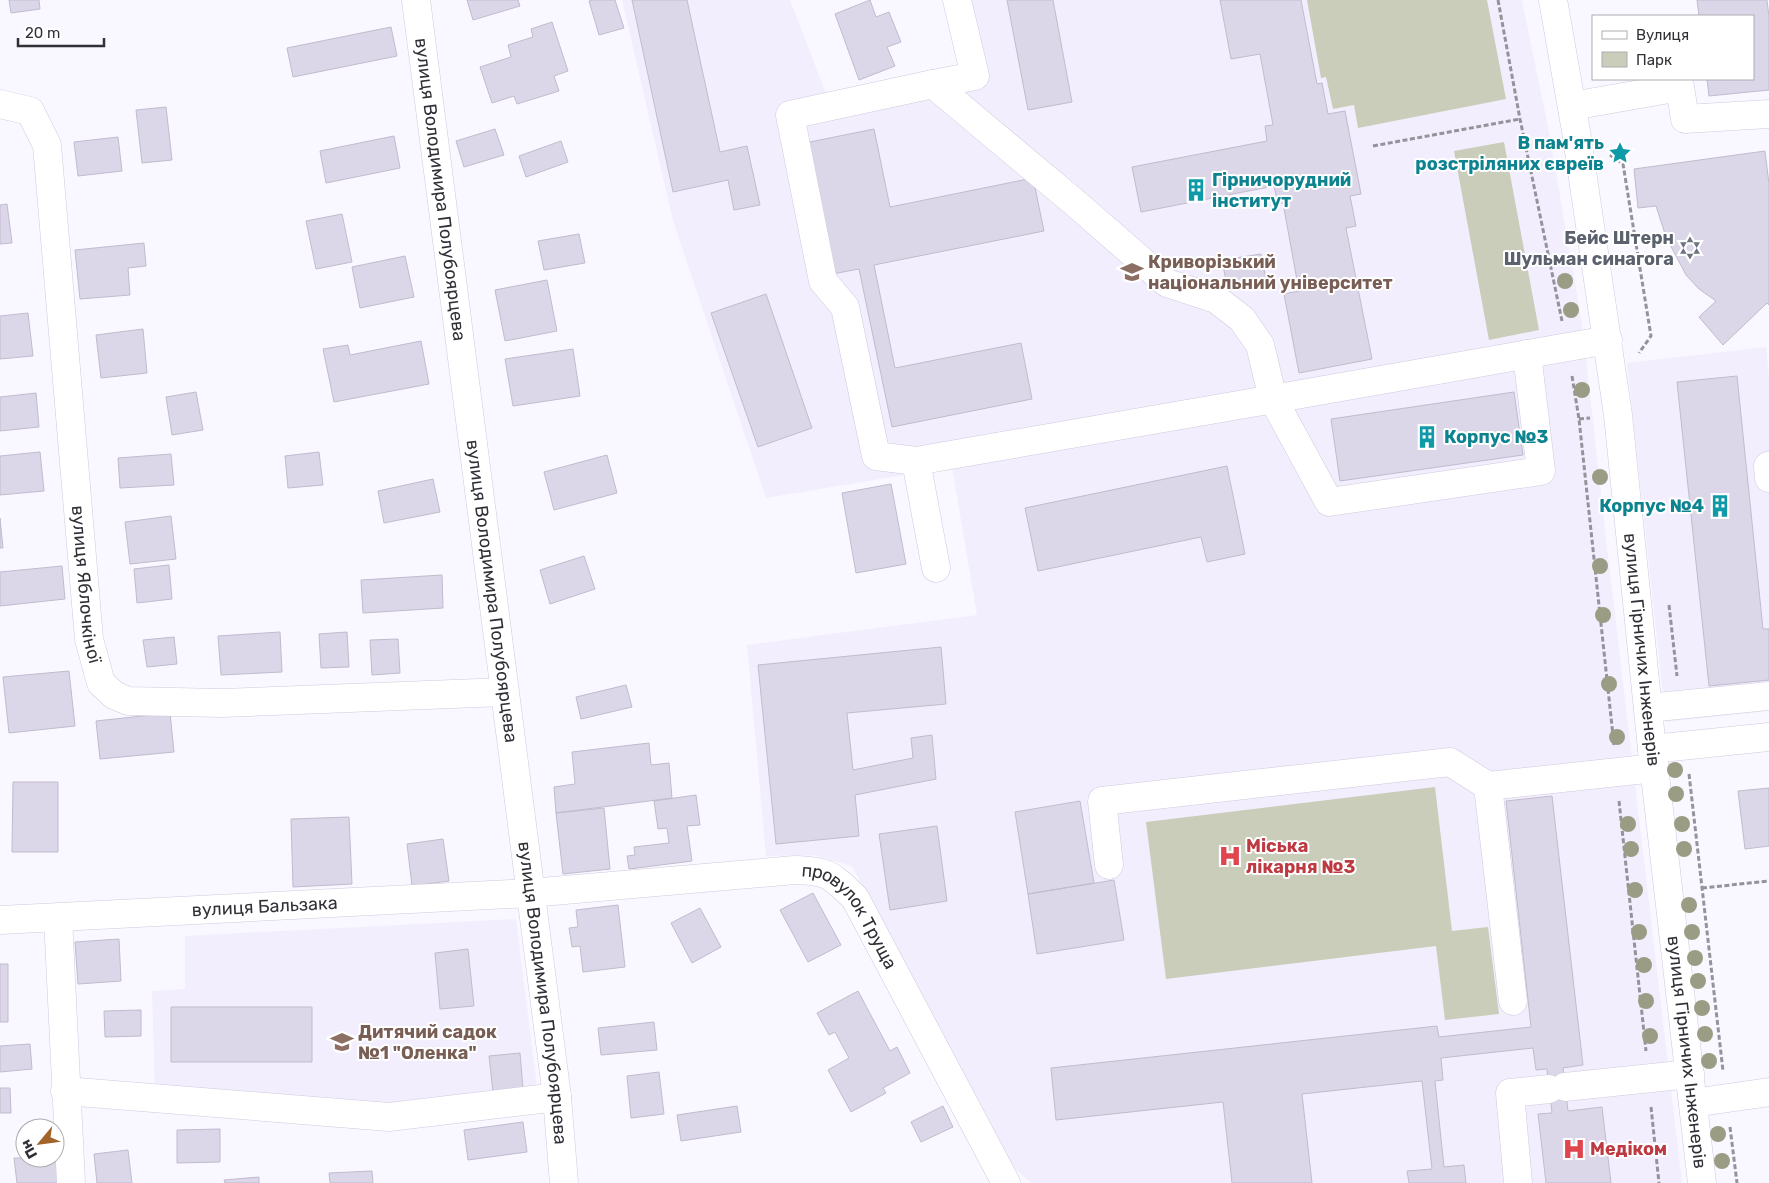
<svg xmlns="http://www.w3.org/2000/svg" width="1769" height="1183" viewBox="0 0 1769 1183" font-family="Rubik,sans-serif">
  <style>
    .built { fill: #f3eefe }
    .green { fill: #c9cdb9 }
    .building { fill: #dcd6e9; stroke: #c1bbce }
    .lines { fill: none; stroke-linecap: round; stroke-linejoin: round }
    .minor-casing { stroke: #cfcadd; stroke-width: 29 }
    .path { stroke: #94929a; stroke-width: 3; stroke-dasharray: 5 2.5; stroke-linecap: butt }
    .minor { stroke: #fff; stroke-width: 28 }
    .tree { fill: #9a9c84 }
    .labels { text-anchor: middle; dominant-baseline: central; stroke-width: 4; stroke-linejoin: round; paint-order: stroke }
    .culture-label { font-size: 18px; font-weight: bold; fill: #0d838f; stroke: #fff; text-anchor: end }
    .street-label { font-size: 18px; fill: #323037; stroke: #fff }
    .worship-label { font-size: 18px; font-weight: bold; fill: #5b616d; stroke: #fff; text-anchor: end }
    .education-label { font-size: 18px; font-weight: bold; fill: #785e54; stroke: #fff; text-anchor: start }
    .health-label { font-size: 18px; font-weight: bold; fill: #be3a42; stroke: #fff; text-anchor: start }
  </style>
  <rect width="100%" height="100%" fill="#f9f7ff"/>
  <!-- built -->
  <path class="built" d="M622 0H790L827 96 979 61 965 0H1522L1548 127 1582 323 1605 529 1682 1183H1031L1013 1167 852 866 813 855 766 856 747 645 977 615 952 467 766 498 673 221Z
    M1766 347 1769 378V711L1666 722 1627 363Z
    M516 919 538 1095 388 1110 155 1093 152 991 185 989V936Z"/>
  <!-- green -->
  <path class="green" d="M1307 0H1487L1506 99 1358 128 1354 105 1333 109 1326 77 1321 78Z
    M1504 142 1539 330 1489 340 1454 151Z
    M1435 787 1452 931 1488 927 1499 1014 1445 1020 1436 946 1166 979 1146 822Z"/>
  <!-- building -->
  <path class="building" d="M9 0H39L40 9 11 13Z
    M467 0H518L520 6 473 20Z
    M592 0H615L624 28 599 35 589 1Z
    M632 0H687L720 152 747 146 760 205 734 210 728 180 673 192Z
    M870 0 876 17 889 12 901 42 887 47 895 66 859 80 835 14Z
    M1007 0H1053L1072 102 1028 110Z
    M1220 0H1301L1317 84 1322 83 1328 114 1345 111 1361 194 1350 196 1356 226 1346 228 1372 359 1299 373 1284 294 1299 291 1283 203 1278 204 1274 186 1141 212 1132 167 1267 141 1265 126 1273 125 1260 54 1231 59Z
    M1697 0H1767L1769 17V90L1709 96 1707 79H1753V16H1699Z
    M552 22 568 71 554 76 559 91 517 104 514 96 492 103 480 67 511 57 508 45 533 37 531 29Z
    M391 27 397 56 293 77 287 48Z
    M166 107 172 160 142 163 136 110Z
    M495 129 504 155 464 167 456 141Z
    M874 129 890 207 1033 178 1044 231 874 265 895 368 1021 343 1032 399 892 427 859 269 832 274 805 143Z
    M394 136 400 168 326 183 320 151Z
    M118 137 122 171 78 176 74 142Z
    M561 141 568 162 526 177 519 156Z
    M1765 151 1769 184V305L1767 303 1723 345 1699 317 1716 301 1699 289 1686 275 1666 237 1656 206 1638 208 1634 169Z
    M7 204 12 243 0 244V205Z
    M342 214 352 262 316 269 306 221Z
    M579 234 585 263 544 270 538 241Z
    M144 243 146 266 128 268 130 295 80 299 75 250Z
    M1261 254 1267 284 1228 291 1222 260Z
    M405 256 414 297 360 308 352 267Z
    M547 280 557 331 505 341 495 290Z
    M766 294 812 428 758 447 711 313Z
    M28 313 33 356 0 359V316Z
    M143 329 147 373 101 378 96 335Z
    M421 341 429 384 334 402 323 349 348 345 350 355Z
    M573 349 580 396 513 406 505 359Z
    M1737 376 1763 629H1769V680L1709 686 1677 382Z
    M196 392 203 430 172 435 166 397Z
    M1514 392 1523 455 1340 481 1331 419Z
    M36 393 39 427 0 431V397Z
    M40 452 44 491 0 495V456Z
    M319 452 323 485 288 488 285 456Z
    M171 454 174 485 120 488 118 458Z
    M607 455 617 493 554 510 544 472Z
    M1227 466 1245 554 1207 562 1201 537 1038 571 1025 508Z
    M433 479 440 512 384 523 378 491Z
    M891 484 906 564 856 573 842 493Z
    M171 516 176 559 130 564 125 522Z
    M0 518 3 548H0Z
    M584 556 595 589 550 604 540 570Z
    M169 565 172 599 137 603 134 569Z
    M62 566 65 599 0 606V572Z
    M442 575 443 608 363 613 361 580Z
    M280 632 282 672 221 675 218 636Z
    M347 632 349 667 321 668 319 634Z
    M174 637 177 664 147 667 143 640Z
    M398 639 400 673 372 675 370 640Z
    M941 647 946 704 847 713 853 770 913 758 911 738 932 735 936 779 855 795 859 836 776 844 758 665Z
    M69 671 75 726 9 733 3 677Z
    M626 685 632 707 581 719 576 697Z
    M170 713 174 752 100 759 96 721Z
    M649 743 651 765 669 763 672 798 556 813 554 787 575 784 572 752Z
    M13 782H58V852H12Z
    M1769 788V846L1745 849 1738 791Z
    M696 795 700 825 687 826 692 861 629 869 627 856 635 855 634 847 669 843 667 828 658 829 654 801Z
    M1552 796 1583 1065 1563 1068 1568 1111 1602 1107 1611 1183H1546L1538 1114 1552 1113 1547 1069 1536 1070 1533 1048 1441 1058 1443 1080 1435 1081 1444 1167 1464 1165 1466 1183H1409L1407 1171 1432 1169 1422 1081 1302 1094 1312 1183H1232L1223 1102 1056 1120 1051 1068 1437 1026 1439 1037 1531 1027 1506 801Z
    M1080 801 1094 883 1028 894 1015 812Z
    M604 808 610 869 563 874 556 813Z
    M349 817 352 884 293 887 291 819Z
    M937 826 947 901 890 910 879 834Z
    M443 839 449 881 412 886 407 844Z
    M1114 880 1124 940 1037 954 1028 894Z
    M813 893 841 945 808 962 780 910Z
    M618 905 625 967 583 972 580 946 572 947 569 928 578 927 576 910Z
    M700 908 721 947 692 963 671 923Z
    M119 939 121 981 78 984 75 942Z
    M468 949 474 1006 440 1009 435 953Z
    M0 964H8V1022H0Z
    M858 991 890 1051 897 1047 910 1073 883 1088 886 1093 851 1112 828 1070 849 1058 835 1032 829 1035 817 1013Z
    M171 1007H312V1062H171Z
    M141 1010V1036L105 1037 104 1011Z
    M654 1022 657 1050 601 1055 598 1028Z
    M30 1044 32 1069 0 1072V1046Z
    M520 1053 523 1089 493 1092 489 1056Z
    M659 1072 664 1114 631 1118 627 1076Z
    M0 1088H10L11 1113H0Z
    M737 1106 741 1132 681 1141 677 1115Z
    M943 1106 953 1127 921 1142 911 1122Z
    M523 1122 527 1152 468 1160 464 1130Z
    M220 1129V1162L177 1163V1130Z
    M128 1150 132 1183H97L94 1154Z
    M55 1153H61L65 1183H17L14 1158H55Z
    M372 1171 373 1183H330L329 1173Z
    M259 1177V1183H225L224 1180Z"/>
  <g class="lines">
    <defs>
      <g id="minor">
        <path id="s1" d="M416 0 557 1097 564 1183"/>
        <path d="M957 0 975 76 933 84 1074 202 1167 283 1216 299 1242 319 1260 345 1273 399 1608 340"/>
        <path id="s2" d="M1553 0 1576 131 1618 415 1652 749 1702 1183"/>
        <path d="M933 84 790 115 823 281 845 307 876 456 916 461 1273 399 1329 502 1541 471 1527 354"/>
        <path id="s3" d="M0 104 30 111 47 145 89 639 101 683 114 695 128 701 222 703 504 692"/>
        <path d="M1572 106 1680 87 1685 119 1769 114"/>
        <path d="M916 461 936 568"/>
        <path d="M1768 466 1769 478"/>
        <path d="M1648 708 1769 696"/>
        <path d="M1652 749 1769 737"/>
        <path d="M1109 865 1102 801 1450 762 1488 786"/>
        <path d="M58 918 71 1183"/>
        <path id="s4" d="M0 920 530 893 795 870C829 871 831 875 855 898L1006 1183"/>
        <path d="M1513 1001 1488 786 1655 768"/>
        <path d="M1565 1087 1690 1074"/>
        <path d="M65 1091 389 1117 557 1097"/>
        <path d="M1693 1103 1769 1092"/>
        <path d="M1518 1183 1510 1093 1549 1089"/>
      </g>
    </defs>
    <!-- minor casing -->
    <use href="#minor" class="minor-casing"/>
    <!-- path -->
    <path class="path" d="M1498 0 1520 119 1562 321
      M1373 146 1520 119
      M1610 155 1623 164 1651 336 1639 353
      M1572 376 1579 419 1614 745
      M1579 419 1590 418
      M1669 605 1677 676
      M1689 774 1723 1071
      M1619 801 1646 1051
      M1702 888 1769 881
      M1651 1107 1659 1183
      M1730 1127 1737 1183"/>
    <!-- minor -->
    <use href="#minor" class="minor"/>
  </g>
  <!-- trees -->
  <g class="tree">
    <circle cx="1565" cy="281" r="8"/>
    <circle cx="1571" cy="310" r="8"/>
    <circle cx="1582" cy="390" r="8"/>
    <circle cx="1600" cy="477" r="8"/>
    <circle cx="1600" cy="566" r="8"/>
    <circle cx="1603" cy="615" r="8"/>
    <circle cx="1609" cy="684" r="8"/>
    <circle cx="1617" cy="737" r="8"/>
    <circle cx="1675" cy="770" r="8"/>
    <circle cx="1676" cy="794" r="8"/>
    <circle cx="1628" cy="824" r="8"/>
    <circle cx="1682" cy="824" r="8"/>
    <circle cx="1631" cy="849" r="8"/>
    <circle cx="1684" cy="849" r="8"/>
    <circle cx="1635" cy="890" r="8"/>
    <circle cx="1689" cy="905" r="8"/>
    <circle cx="1639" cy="932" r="8"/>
    <circle cx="1692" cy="932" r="8"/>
    <circle cx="1695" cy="958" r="8"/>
    <circle cx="1644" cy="965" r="8"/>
    <circle cx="1698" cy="981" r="8"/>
    <circle cx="1646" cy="1001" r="8"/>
    <circle cx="1702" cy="1008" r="8"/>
    <circle cx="1705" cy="1034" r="8"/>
    <circle cx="1650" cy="1036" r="8"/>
    <circle cx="1709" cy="1061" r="8"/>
    <circle cx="1718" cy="1134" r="8"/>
    <circle cx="1722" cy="1161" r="8"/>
  </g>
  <!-- icons -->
  <defs>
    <symbol id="sight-bare" viewBox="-9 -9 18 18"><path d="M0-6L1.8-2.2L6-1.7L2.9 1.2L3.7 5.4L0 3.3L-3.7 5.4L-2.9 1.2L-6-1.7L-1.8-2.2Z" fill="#0f9aa8" stroke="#fff" stroke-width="2.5" paint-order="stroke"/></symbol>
    <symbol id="building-bare" viewBox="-9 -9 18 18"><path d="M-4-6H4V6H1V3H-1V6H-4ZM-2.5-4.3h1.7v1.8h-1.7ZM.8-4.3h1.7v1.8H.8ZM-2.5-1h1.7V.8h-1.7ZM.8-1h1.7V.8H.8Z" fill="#0f9aa8" stroke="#fff" stroke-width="2.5" paint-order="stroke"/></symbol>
    <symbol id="synagogue-bare" viewBox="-9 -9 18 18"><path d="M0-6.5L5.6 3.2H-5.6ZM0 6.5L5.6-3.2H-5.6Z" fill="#6b7280" stroke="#fff" stroke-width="2.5" paint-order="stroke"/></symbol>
    <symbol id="university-bare" viewBox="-9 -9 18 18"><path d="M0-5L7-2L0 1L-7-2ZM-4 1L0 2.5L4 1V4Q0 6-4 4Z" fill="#8d6e63" stroke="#fff" stroke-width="2.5" paint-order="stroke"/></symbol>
    <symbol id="hospital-bare" viewBox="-9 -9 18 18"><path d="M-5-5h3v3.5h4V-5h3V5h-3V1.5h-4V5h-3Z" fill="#e0444e" stroke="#fff" stroke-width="2.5" paint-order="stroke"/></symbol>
    <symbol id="school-bare" viewBox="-9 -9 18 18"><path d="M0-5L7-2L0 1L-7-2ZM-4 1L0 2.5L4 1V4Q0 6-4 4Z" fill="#8d6e63" stroke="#fff" stroke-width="2.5" paint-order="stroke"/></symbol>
  </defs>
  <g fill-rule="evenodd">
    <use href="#sight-bare" x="1604" y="137" width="32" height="32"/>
    <use href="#building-bare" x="1180" y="174" width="32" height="32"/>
    <use href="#synagogue-bare" x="1674" y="232" width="32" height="32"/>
    <use href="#university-bare" x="1116" y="256" width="32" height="32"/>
    <use href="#building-bare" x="1411" y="421" width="32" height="32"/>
    <use href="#building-bare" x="1704" y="490" width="32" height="32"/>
    <use href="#hospital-bare" x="1214" y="840" width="32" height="32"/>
    <use href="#school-bare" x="326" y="1026" width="32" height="32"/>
    <use href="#hospital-bare" x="1558" y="1133" width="32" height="32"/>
  </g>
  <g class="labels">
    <!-- culture labels -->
    <g class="culture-label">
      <text x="1604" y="143">В пам'ять<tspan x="1604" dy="21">розстріляних євреїв</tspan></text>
      <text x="1212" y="180" text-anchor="start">Гірничорудний<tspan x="1212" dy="21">інститут</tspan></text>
      <text x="1444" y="437" text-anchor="start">Корпус №3</text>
      <text x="1704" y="506">Корпус №4</text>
    </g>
    <!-- street labels -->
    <g class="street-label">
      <text stroke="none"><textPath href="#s1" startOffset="191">вулиця Володимира Полубоярцева</textPath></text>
      <text stroke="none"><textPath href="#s3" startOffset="510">вулиця Яблочкіної</textPath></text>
      <text stroke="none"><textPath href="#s1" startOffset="596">вулиця Володимира Полубоярцева</textPath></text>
      <text stroke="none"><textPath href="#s2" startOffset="656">вулиця Гірничих Інженерів</textPath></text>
      <text stroke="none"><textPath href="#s4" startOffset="265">вулиця Бальзака</textPath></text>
      <text stroke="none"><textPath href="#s4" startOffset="874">провулок Труща</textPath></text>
      <text stroke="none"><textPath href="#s1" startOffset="1001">вулиця Володимира Полубоярцева</textPath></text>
      <text stroke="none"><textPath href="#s2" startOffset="1061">вулиця Гірничих Інженерів</textPath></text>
    </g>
    <!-- worship labels -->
    <g class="worship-label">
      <text x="1674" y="238">Бейс Штерн<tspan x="1674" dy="21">Шульман синагога</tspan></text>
    </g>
    <!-- education labels -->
    <g class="education-label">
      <text x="1148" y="262">Криворізький<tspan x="1148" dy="21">національний університет</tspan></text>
      <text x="358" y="1032">Дитячий садок<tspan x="358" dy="21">№1 "Оленка"</tspan></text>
    </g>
    <!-- health labels -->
    <g class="health-label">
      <text x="1246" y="846">Міська<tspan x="1246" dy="21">лікарня №3</tspan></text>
      <text x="1590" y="1149">Медіком</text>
    </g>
  </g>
  <!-- legend -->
  <rect x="1592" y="15" width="162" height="65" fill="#ffffff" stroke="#adacaf"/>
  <rect x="1602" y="31" width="25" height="8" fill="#ffffff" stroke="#adacaf"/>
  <text x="1636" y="40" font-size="15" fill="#323037">Вулиця</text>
  <rect x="1602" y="52" width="25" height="15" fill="#c9cdb9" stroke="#adacaf"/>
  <text x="1636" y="65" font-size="15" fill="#323037">Парк</text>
  <!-- north arrow -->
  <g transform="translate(40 1143) rotate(241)"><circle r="24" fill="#ffffff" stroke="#adacaf"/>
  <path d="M0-4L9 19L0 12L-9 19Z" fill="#a3642b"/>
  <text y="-8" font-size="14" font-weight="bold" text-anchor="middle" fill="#323037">Пн</text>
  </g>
  <!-- scale -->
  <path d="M18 38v8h86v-8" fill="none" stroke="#323037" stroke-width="2.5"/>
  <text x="25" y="38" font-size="15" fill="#323037" stroke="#ffffff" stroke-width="4" paint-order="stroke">20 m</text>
</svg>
